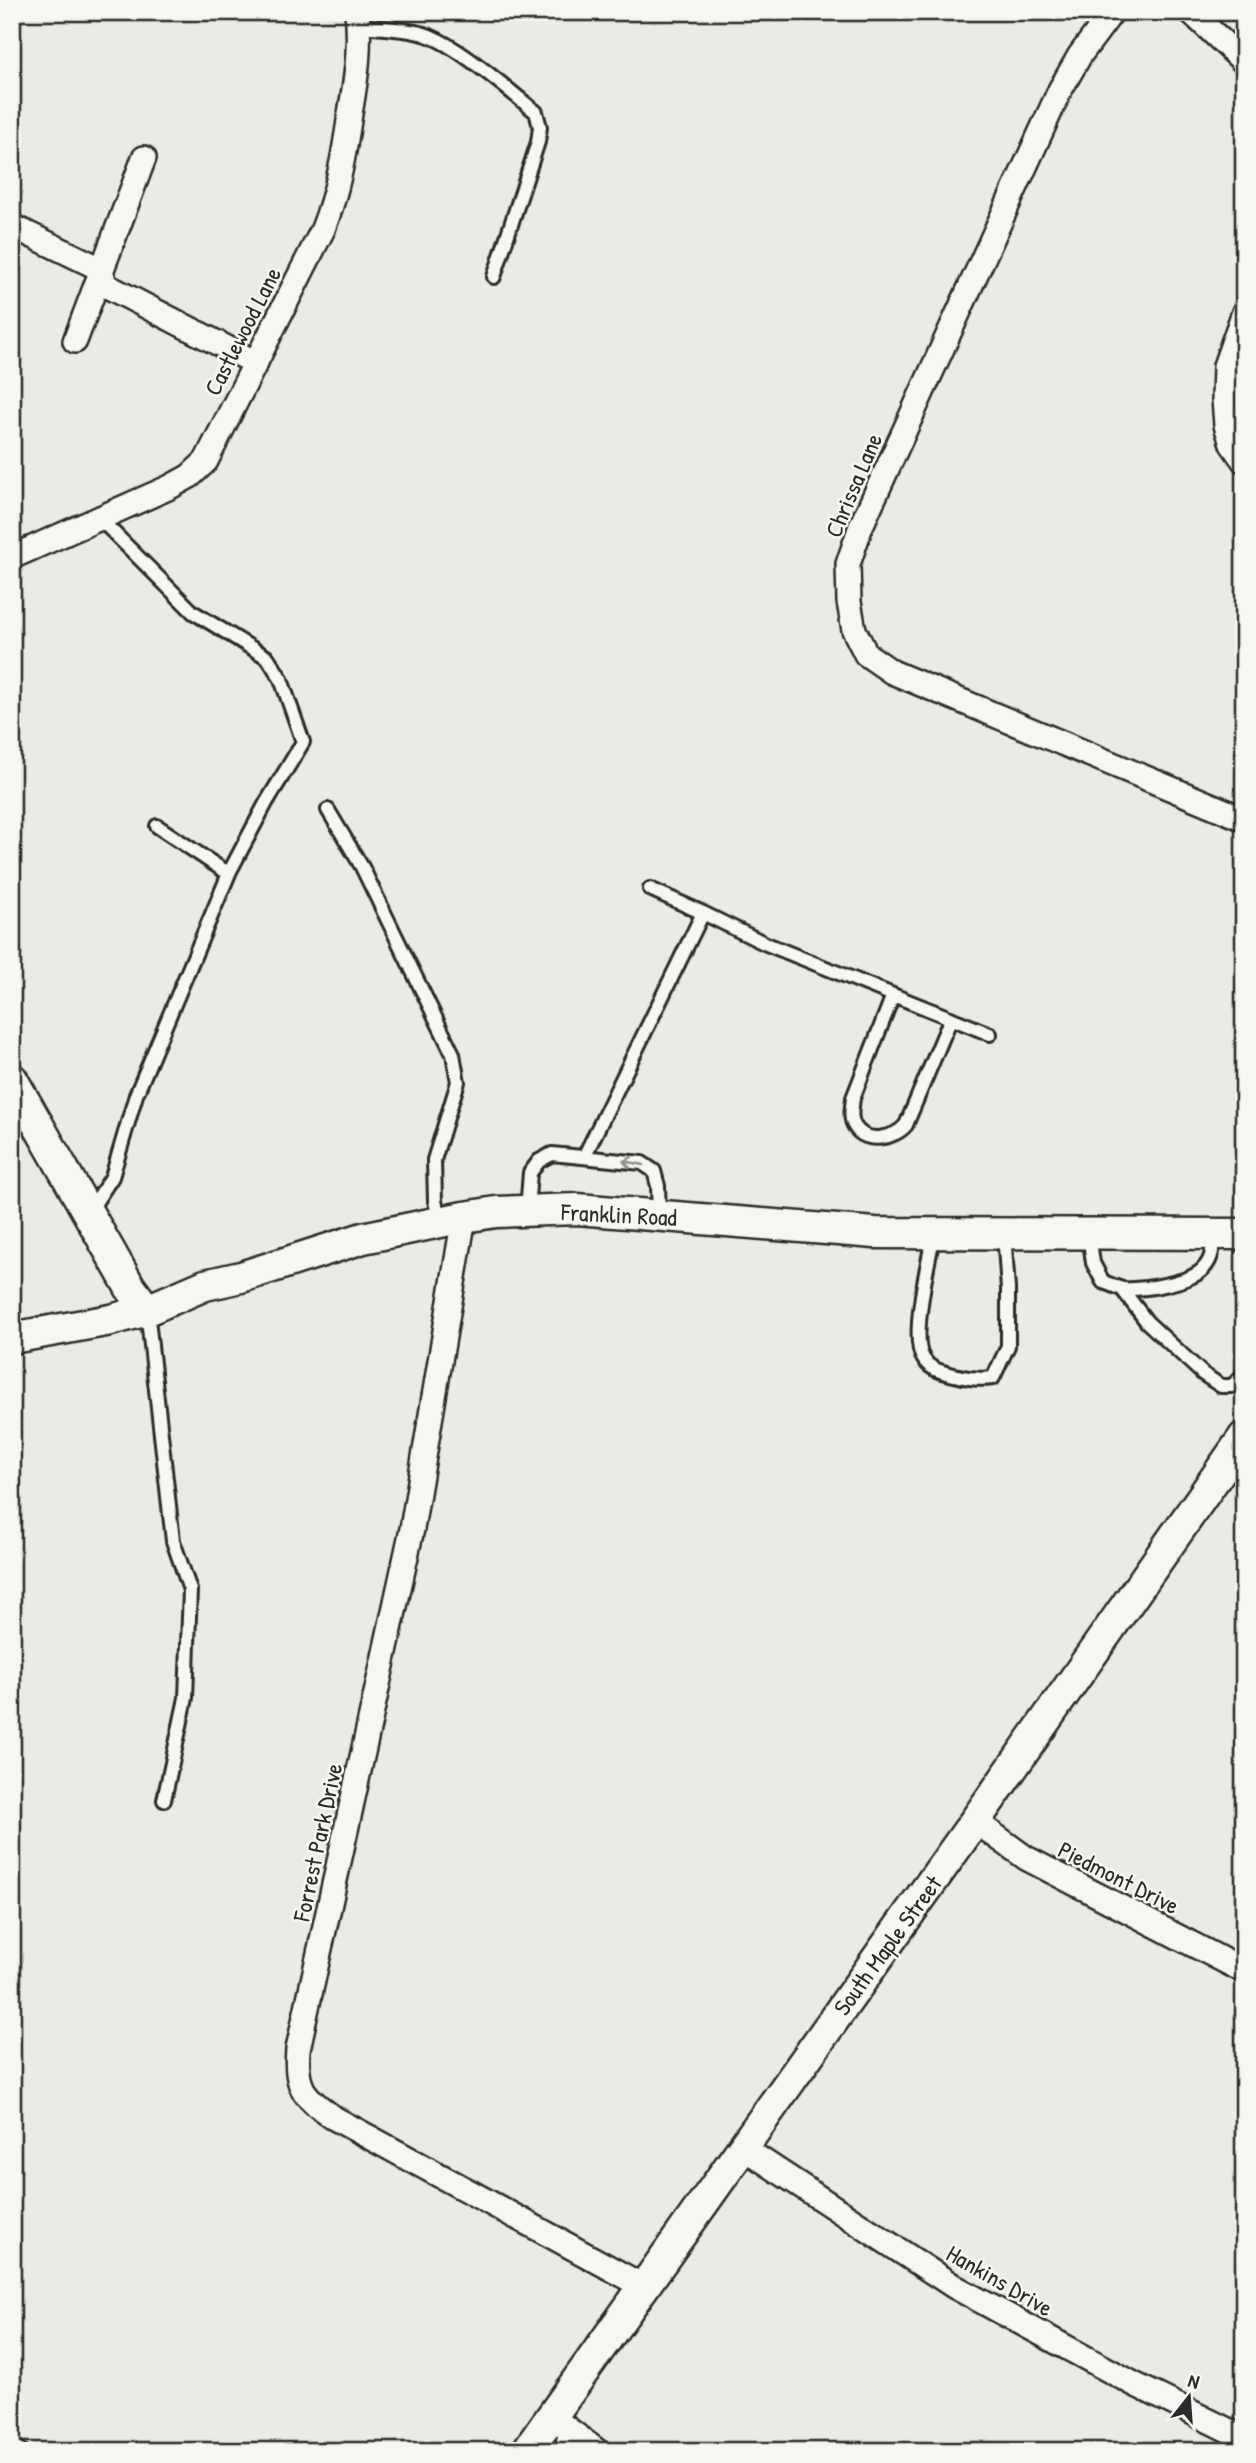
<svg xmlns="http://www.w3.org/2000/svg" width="1256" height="2463" viewBox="0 0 1256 2463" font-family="'Patrick Hand',sans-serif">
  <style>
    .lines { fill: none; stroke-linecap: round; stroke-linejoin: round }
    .service-casing { stroke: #2b2b2b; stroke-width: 18 }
    .minor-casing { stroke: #2b2b2b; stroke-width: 28 }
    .tertiary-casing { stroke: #2b2b2b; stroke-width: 35 }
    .service { stroke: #f6f6f2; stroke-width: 12 }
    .minor { stroke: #f6f6f2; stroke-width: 23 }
    .tertiary { stroke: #f6f6f2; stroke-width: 30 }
    .oneway { stroke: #90908e }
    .labels { text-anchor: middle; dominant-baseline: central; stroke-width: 5; stroke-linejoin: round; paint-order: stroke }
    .street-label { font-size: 24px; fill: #2b2b2b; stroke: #f6f6f2 }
  </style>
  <rect width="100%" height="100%" fill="#eaeae6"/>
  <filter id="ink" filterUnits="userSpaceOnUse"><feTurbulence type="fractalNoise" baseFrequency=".0143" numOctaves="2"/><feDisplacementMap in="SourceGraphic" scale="14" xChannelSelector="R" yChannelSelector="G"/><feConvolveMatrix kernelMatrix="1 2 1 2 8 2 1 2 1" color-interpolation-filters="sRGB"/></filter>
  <g filter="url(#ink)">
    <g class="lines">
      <defs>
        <path id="service" d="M359 26C380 28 402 28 424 34 458 45 507 89 536 112L540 127 538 142 494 277
          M99 518 193 612 268 658 281 679 303 742 266 803 230 871 223 870 157 826
          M328 810 362 867 453 1054 458 1082 434 1160 435 1201 440 1222
          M650 889 703 913
          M893 995 853 1098C852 1108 849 1118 855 1127 866 1145 895 1138 906 1125L951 1018
          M584 1157 703 913 764 943 990 1034
          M527 1210 530 1173 539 1161 552 1154 642 1163 654 1171 658 1186 659 1215
          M89 1212 112 1177 136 1095 230 871
          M934 1233C929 1258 910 1338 923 1358 929 1369 939 1371 950 1374 966 1378 977 1380 993 1378L1008 1346V1289L1004 1233
          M1089 1234 1093 1263 1103 1282C1110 1284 1117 1288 1124 1289 1143 1290 1190 1283 1203 1269 1213 1259 1213 1247 1213 1234
          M1122 1289 1147 1322 1203 1374 1221 1386H1232L1244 1374
          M147 1310 173 1541 190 1590 186 1698 164 1800
          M12 2445 22 2451
          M561 2451 566 2427"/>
        <path id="minor" d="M1112 12 1080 55 1060 90 861 526 848 564 849 602 854 630 866 654 892 672 1244 819
          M1191 12 1244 62
          M12 226 101 269 105 285 256 363
          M1244 312 1225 366 1224 399 1226 425 1232 444 1244 461
          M75 341 144 158
          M12 557 170 487 190 476 206 461 323 229C338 190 344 155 350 114 356 80 361 46 357 12
          M464 1217 412 1529 298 2049C295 2088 303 2096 334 2118L643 2286
          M975 1821 1026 1858 1244 1971
          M742 2147 955 2287 1134 2384 1244 2438
          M552 2417 597 2451"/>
        <path id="tertiary" d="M12 1079 130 1287 147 1310
          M12 1338 111 1320 147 1310 205 1285 241 1277 363 1238 464 1217 496 1212 577 1209 875 1233 1244 1234
          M527 2451 975 1821 1244 1437"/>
      </defs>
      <!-- service casing -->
      <use href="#service" class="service-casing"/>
      <!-- minor casing -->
      <use href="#minor" class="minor-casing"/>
      <!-- tertiary casing -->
      <use href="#tertiary" class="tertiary-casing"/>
      <!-- service -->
      <use href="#service" class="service"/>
      <!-- minor -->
      <use href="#minor" class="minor"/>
      <!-- tertiary -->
      <use href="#tertiary" class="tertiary"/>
    </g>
    <!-- one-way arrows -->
    <defs><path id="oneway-shaft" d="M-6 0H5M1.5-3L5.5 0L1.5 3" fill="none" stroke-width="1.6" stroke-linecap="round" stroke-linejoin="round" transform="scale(1.75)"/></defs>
    <use class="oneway" href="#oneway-shaft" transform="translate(633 1163) rotate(-170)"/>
  </g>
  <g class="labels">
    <!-- street labels -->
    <g class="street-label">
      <text transform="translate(242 331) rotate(-63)">Castlewood Lane</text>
      <text transform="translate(853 485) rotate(-67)">Chrissa Lane</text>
      <text transform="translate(619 1214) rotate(3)">Franklin Road</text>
      <text transform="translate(317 1842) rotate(-78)">Forrest Park Drive</text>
      <text transform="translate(1119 1877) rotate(27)">Piedmont Drive</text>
      <text transform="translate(887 1945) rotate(-54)">South Maple Street</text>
      <text transform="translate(1000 2280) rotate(30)">Hankins Drive</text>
    </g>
  </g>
  <!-- margin -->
  <rect width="1256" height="2463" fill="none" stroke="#f6f6f2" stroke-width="42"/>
  <rect x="21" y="21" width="1214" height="2421" fill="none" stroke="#2b2b2b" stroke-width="2.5" filter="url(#ink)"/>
  <!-- north arrow -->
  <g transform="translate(1189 2397) rotate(17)" stroke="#f6f6f2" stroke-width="5" paint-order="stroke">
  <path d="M0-5L12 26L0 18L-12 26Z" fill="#2b2b2b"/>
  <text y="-10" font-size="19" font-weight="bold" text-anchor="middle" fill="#2b2b2b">N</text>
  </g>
</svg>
